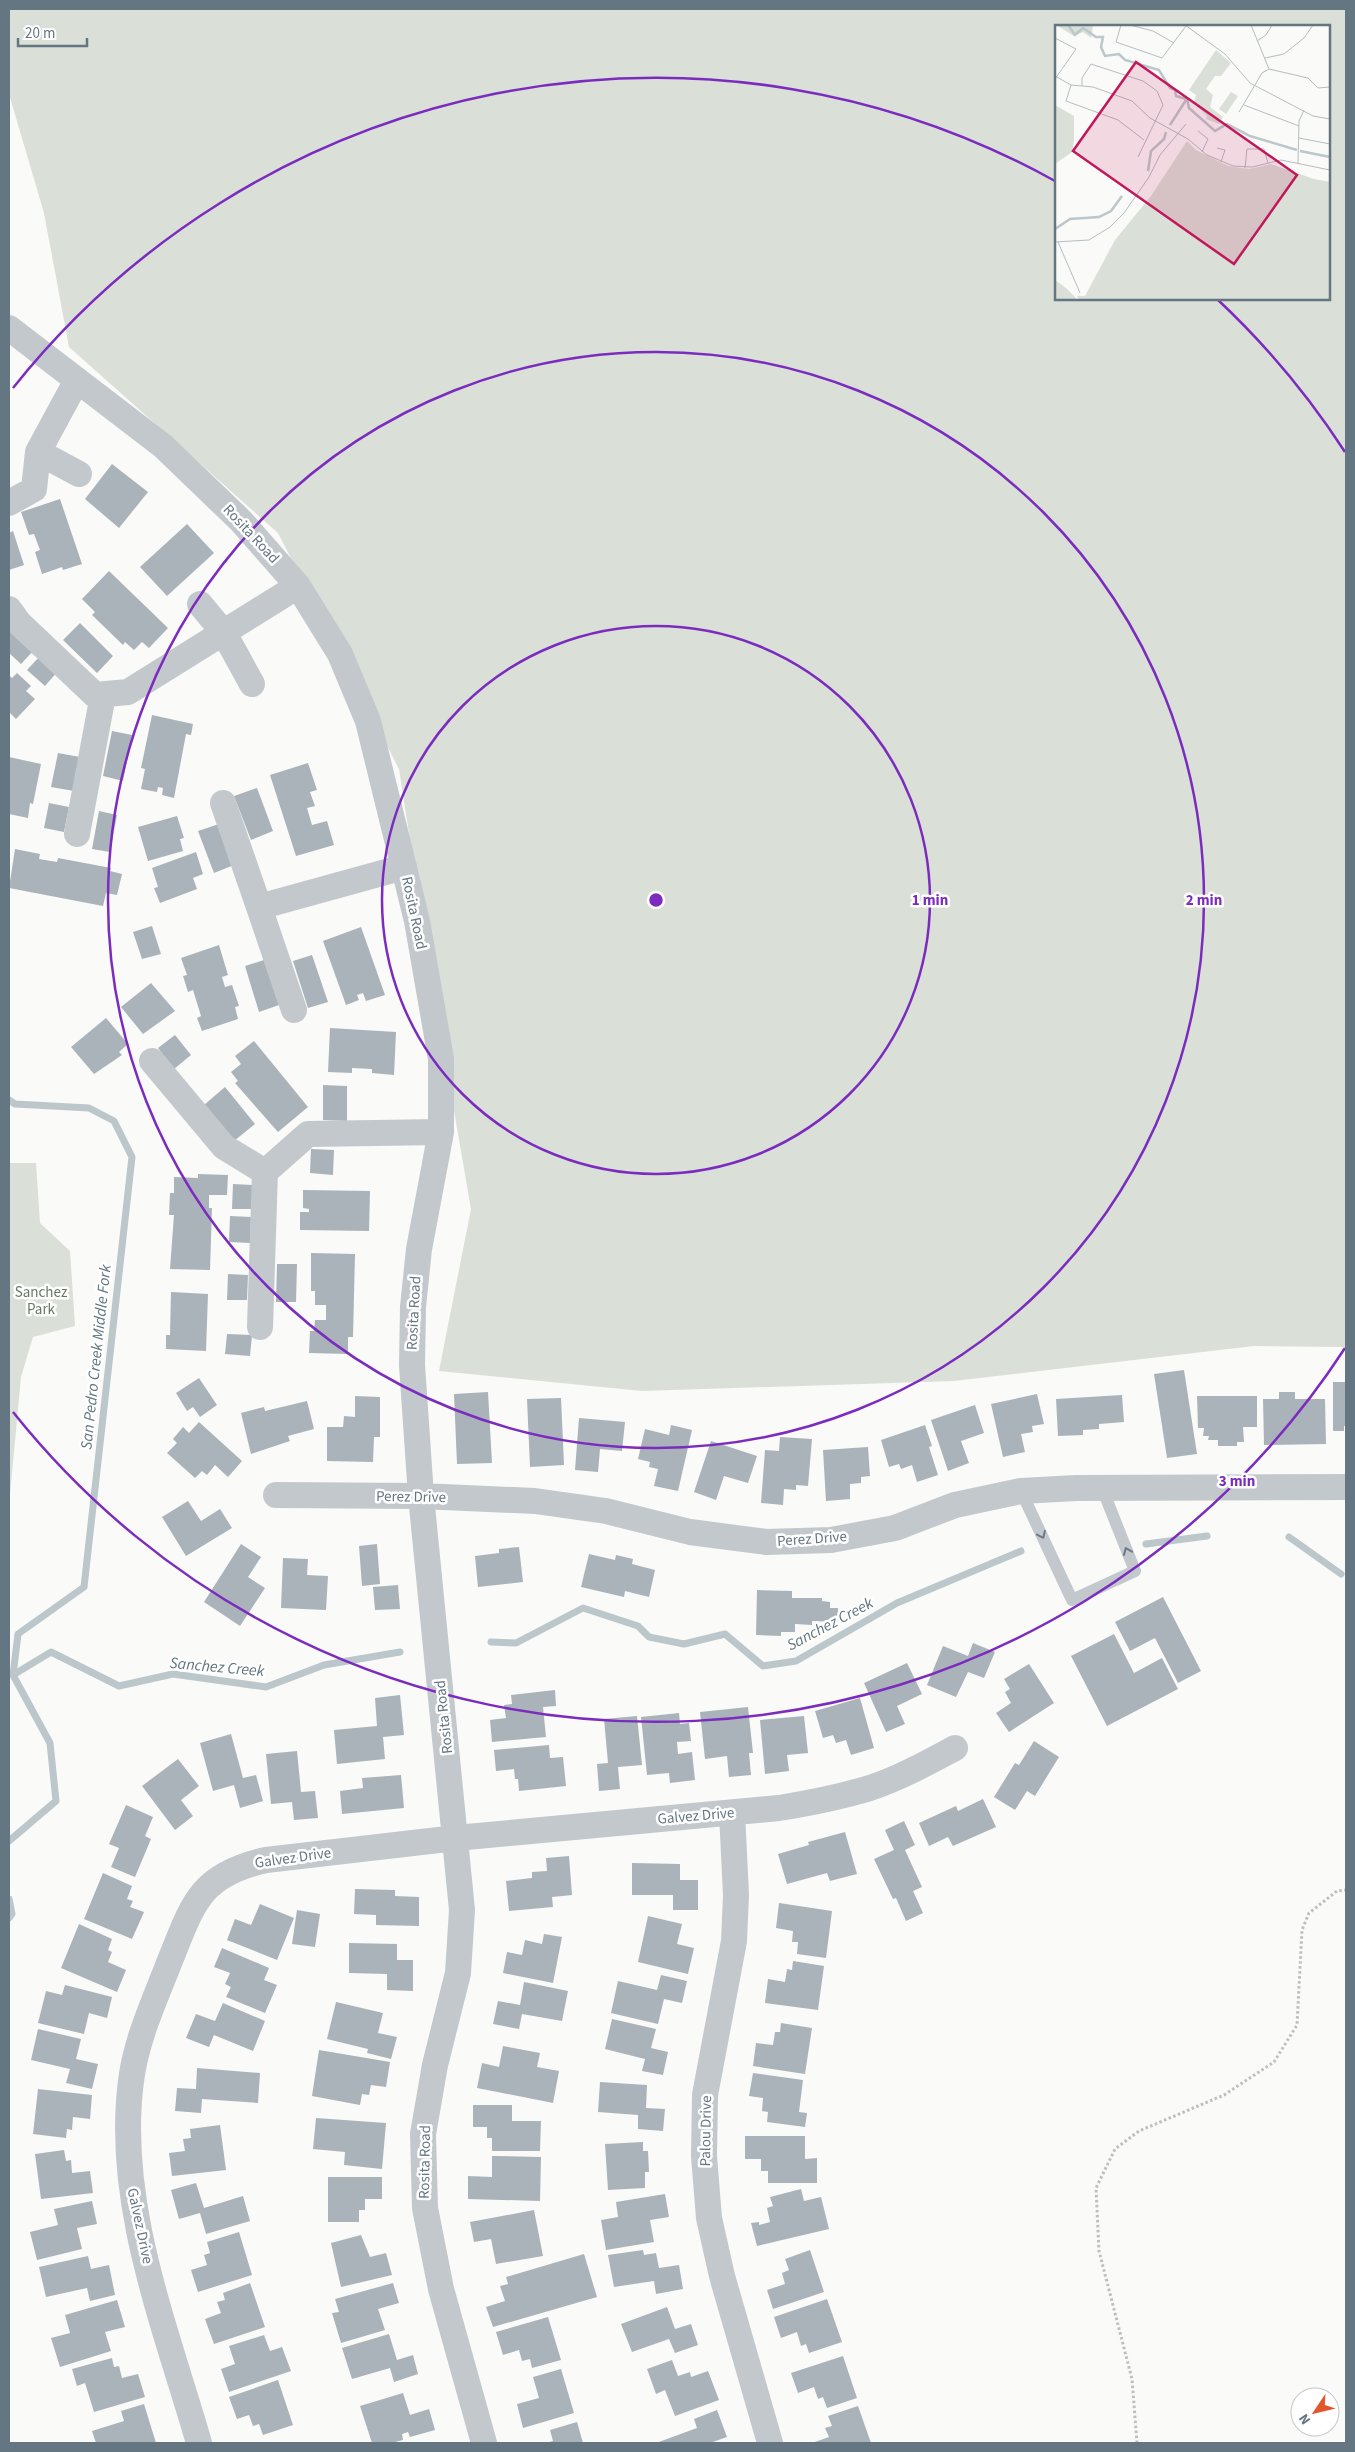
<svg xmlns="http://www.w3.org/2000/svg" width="1355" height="2452" viewBox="0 0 1355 2452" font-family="'Source Sans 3',sans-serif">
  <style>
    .green { fill: #dadfd7; fill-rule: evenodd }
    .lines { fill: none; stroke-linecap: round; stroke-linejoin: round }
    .stream { stroke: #bbc7cb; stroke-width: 7 }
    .building { fill: #aab3b9 }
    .path { stroke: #bbbfc2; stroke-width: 3; stroke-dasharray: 2.5 2.5; stroke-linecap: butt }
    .lane { stroke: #c3c8cc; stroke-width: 12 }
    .street { stroke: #c3c8cc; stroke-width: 26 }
    .oneway { stroke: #6a7a87 }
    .ring { fill: none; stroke: #7b2cbf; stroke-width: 2.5 }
    .labels { text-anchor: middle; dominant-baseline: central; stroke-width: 5; stroke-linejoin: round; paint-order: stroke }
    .street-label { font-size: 15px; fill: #657683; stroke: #fff }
    .park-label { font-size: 15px; fill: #687a64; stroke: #fff }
    .water-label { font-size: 16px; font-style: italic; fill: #60757c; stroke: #fff }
    .inset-river { fill: none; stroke: #bbc7cb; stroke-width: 2.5 }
    .inset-road { fill: none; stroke: #b5bdc2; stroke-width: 1 }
    .view { fill: #c2185b; fill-opacity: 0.15; stroke: #c2185b; stroke-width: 2.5 }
    .inset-edge { fill: none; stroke: #657683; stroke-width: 2.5 }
    .centre { fill: #7b2cbf; stroke: #fff; stroke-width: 2.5 }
    .ring-label { font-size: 15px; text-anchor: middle; font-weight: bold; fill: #7b2cbf; stroke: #fff; stroke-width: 5; stroke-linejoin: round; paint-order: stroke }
  </style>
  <rect width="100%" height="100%" fill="#fafaf8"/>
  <!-- green -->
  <path class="green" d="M9 9H1346V1347L1254 1346 954 1381 642 1391 439 1371 471 1209 432 983 399 769 278 533 69 347 44 213 9 94ZM1056 26H1329V299H1056Z
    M9 1163H36L40 1223 70 1251 75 1326 33 1337 21 1377 9 1505Z"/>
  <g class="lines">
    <!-- stream -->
    <path class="stream" d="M9 1100 15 1104 89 1108 114 1121 132 1157 84 1587 18 1634 13 1675
      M1289 1537 1341 1574
      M1146 1544 1207 1536
      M491 1642 516 1643 583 1608 638 1626 649 1637 684 1644 725 1634 763 1666 796 1661 897 1603 1021 1551
      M13 1675 51 1652 119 1686 173 1674 266 1687 324 1665 400 1652
      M9 1841 56 1801 50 1743 13 1675
      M9 1899 12 1914 9 1918"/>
  </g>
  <!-- building -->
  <path class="building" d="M112 464 148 492 119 528 85 499Z
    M60 499 82 564 63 570 62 567 42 574 35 552 40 550 34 534 29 535 21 512Z
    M187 524 214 553 167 596 140 567Z
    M13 531 24 565 9 570V533Z
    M109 571 168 628 149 648 142 642 134 650 125 642 123 645 92 615 95 612 82 599Z
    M80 623 113 656 97 673 63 640Z
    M9 627 35 649 21 664 9 653Z
    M41 655 58 671 45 686 27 670Z
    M17 673 31 686 26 691 35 699 16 719 10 713 9 715V675L12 678Z
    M152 715 193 724 191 735 186 734 174 798 162 795 163 788 158 787 157 792 141 789 145 769 141 768Z
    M112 731 132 735 123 781 103 776Z
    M58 753 80 757 74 791 51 787Z
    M9 757 41 764 33 804 30 803 28 818 9 814Z
    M308 763 317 790 310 792 315 806 307 808 312 825 327 821 334 845 296 856 270 775Z
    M257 788 273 831 251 840 234 796Z
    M49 803 69 807 64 832 44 828Z
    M99 811 117 815 110 852 92 849Z
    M177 816 184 838 180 839 183 851 148 861 138 827Z
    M219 824 234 865 214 873 198 831Z
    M15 849 40 854 39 859 57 862 58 858 111 868 110 871 122 874 117 895 106 893 103 906 9 888Z
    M196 852 203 874 193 878 197 889 160 903 154 888 158 887 152 868Z
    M152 926 161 954 142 959 133 932Z
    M361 927 385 995 366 1001 363 993 357 995 359 1000 346 1005 323 941Z
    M219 945 228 975 222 977 225 987 232 985 239 1006 235 1007 238 1019 202 1031 197 1018 201 1016 193 990 188 992 183 976 187 975 181 958Z
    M312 955 328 1002 308 1008 293 961Z
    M264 960 279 1005 259 1012 245 966Z
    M151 983 175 1011 143 1034 121 1007Z
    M106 1018 128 1044 119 1052 122 1055 94 1074 71 1047Z
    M330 1028 396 1032 394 1075 372 1073V1069L352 1068V1073L328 1072Z
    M175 1035 191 1055 174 1069 158 1048Z
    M254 1041 308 1107 278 1132 235 1083 238 1081 231 1072 241 1064 235 1056Z
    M323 1085 347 1086V1121L323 1120Z
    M225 1087 255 1124 234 1141 204 1105Z
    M311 1149 334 1150 333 1175 310 1173Z
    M198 1174 228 1175 227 1195H209V1208H212L210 1270 170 1269 174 1215H169L170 1193H174V1177L198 1178Z
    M233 1184 252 1185V1209H232Z
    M303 1190 370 1191 369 1231 300 1230V1212H309V1209L303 1208Z
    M230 1216 251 1217 250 1243 229 1242Z
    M311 1253 355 1254 353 1337H348V1354L309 1353 310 1331H314L315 1320H326V1305H315V1291H311Z
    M277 1264H297L296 1302H276Z
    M228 1274 248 1275 247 1300H227Z
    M171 1292 208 1294 206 1351 166 1349V1335H170Z
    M227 1334 252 1335 250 1356 225 1354Z
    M1184 1370 1197 1454 1167 1458 1154 1374Z
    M199 1378 217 1405 200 1417 193 1407 187 1411 176 1393Z
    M1333 1382H1346V1426H1344V1431H1333Z
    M488 1392 492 1463 457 1464 454 1394Z
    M1279 1392H1295V1399H1325L1326 1444 1264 1445 1263 1399H1279Z
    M1037 1394 1044 1424 1032 1426 1033 1432 1021 1434 1025 1452 1003 1457 991 1404Z
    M1122 1395 1124 1422 1099 1424V1429L1083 1430V1435L1058 1436 1056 1399Z
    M355 1396 380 1397V1437H374L373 1462 327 1461V1427H343L344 1416 355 1417Z
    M1197 1396H1257V1427H1243L1244 1442H1237V1446H1218V1440H1208L1209 1436H1203L1204 1428H1198Z
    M561 1398 564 1465 530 1467 527 1399Z
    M307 1401 314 1429 288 1436 290 1441 251 1454 241 1413 264 1407 265 1411Z
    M975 1405 984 1433 961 1441 969 1463 948 1471 931 1420Z
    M579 1418 625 1422 622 1451 600 1449 598 1472 575 1470Z
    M199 1422 242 1461 228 1477 215 1465 207 1475 202 1471 195 1478 167 1453 177 1443 173 1439 183 1427 189 1433Z
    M671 1425 692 1430 678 1491 654 1486 658 1469 649 1467 650 1462 638 1459 645 1429 669 1435Z
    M925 1425 932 1446 929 1447 938 1475 917 1482 912 1465 901 1469 899 1464 889 1467 881 1440Z
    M780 1437 812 1439 808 1486 796 1485V1490L784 1489 783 1505 761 1503 765 1450 779 1451Z
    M711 1441 757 1456 748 1483 724 1476 716 1500 694 1492Z
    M868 1447 870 1476 861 1477V1483L850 1484V1499L826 1501 823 1450Z
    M188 1501 201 1521 220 1509 232 1528 186 1556 162 1517Z
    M241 1544 261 1557 248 1577 265 1588 240 1626 204 1602Z
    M377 1544 380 1584 362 1586 359 1546Z
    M519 1547 523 1582 478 1587 475 1556 499 1553V1549Z
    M589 1554 615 1560 616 1555 633 1559 632 1564 655 1570 649 1597 625 1591 624 1597 581 1587Z
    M283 1558 308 1559 307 1575 328 1576 326 1610 281 1608Z
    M398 1585 400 1609 375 1610 373 1587Z
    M757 1590 792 1591V1598H822V1601L830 1602V1608H838V1622L812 1621V1625L795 1624V1632H781V1636L756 1635Z
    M1163 1597 1201 1671 1178 1683 1155 1638 1130 1651 1115 1622Z
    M1114 1634 1134 1673 1162 1658 1178 1689 1107 1726 1071 1656Z
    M973 1643 995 1652 984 1678 968 1672 956 1697 927 1685 943 1646 968 1656Z
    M907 1663 922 1694 897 1706 905 1724 886 1732 864 1683Z
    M1029 1664 1054 1703 1009 1732 996 1713 1011 1703 1005 1692 1010 1689 1004 1679Z
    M555 1690 556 1706 543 1707 546 1737 492 1742 490 1720 506 1718 504 1705 512 1704 511 1695Z
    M400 1695 404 1735 383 1737 385 1759 337 1764 334 1730 377 1726 375 1698Z
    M860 1698 874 1748 851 1755 846 1740 836 1743 833 1735 823 1738 815 1711Z
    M748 1707 753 1753H749L751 1775 729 1777 727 1756 705 1759 700 1712Z
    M679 1713 680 1724 689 1723 691 1741 677 1742 678 1754 692 1752 695 1780 670 1783 669 1773 647 1775 641 1717Z
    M637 1716 642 1765 618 1767 620 1789 599 1791 597 1764 608 1763 604 1719Z
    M804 1716 808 1753 787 1755 789 1771 765 1774 760 1720Z
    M231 1734 243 1778 256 1775 263 1801 240 1808 234 1785 213 1791 200 1743Z
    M1034 1741 1059 1757 1035 1796 1027 1791 1015 1810 994 1797 1015 1763 1019 1765Z
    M549 1745 550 1758 563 1757 566 1786 519 1791 518 1779H515L514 1769 496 1771 494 1750Z
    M297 1751 301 1792 315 1791 318 1818 294 1820 292 1802 271 1804 266 1754Z
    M178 1759 199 1786 181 1800 193 1816 175 1830 142 1786Z
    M401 1775 404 1808 342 1814 340 1791 363 1788 362 1778Z
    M983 1799 996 1827 953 1846 948 1837 929 1846 919 1823 956 1806 958 1811Z
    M126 1805 153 1817 145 1836 151 1839 135 1877 111 1867 119 1848 109 1844Z
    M904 1821 915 1845 905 1850 922 1887 913 1891 923 1913 906 1921 896 1898 893 1899 874 1859 894 1850 885 1830Z
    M845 1832 857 1874 830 1881 827 1873 787 1884 778 1854 809 1845 808 1842Z
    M569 1856 572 1895 552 1897 553 1907 509 1911 506 1881 532 1878V1872L547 1871 546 1858Z
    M632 1863 680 1864V1880H698V1910H673V1895H632Z
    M103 1873 132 1886 127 1899 133 1901 130 1907 144 1912 132 1939 84 1919Z
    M355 1889 395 1890V1896L419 1897V1926L376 1925V1915L354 1914Z
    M779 1903 832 1911 826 1958 797 1954 798 1942H792L793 1931 776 1928Z
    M260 1904 294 1918 277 1960 227 1940 235 1919 251 1925Z
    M297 1910 320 1914 315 1947 292 1944Z
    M648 1916 682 1924 677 1944 694 1948 688 1974 638 1962Z
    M79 1924 112 1939 108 1950 112 1952 108 1962 126 1970 117 1992 61 1968Z
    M544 1934 562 1937 553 1983 503 1973 507 1952 522 1955 525 1940 542 1944Z
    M349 1943 397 1944V1960H413V1991L387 1990V1974L349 1973Z
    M222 1948 269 1968 264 1980 277 1985 265 2013 226 1997 231 1987 225 1984 230 1973 214 1967Z
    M793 1961 824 1966 818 2010 765 2003 768 1979 785 1982 787 1969 792 1970Z
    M661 1975 687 1981 682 2003 664 1999 658 2024 611 2013 618 1981 657 1990Z
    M524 1982 568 1991 562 2021 522 2014 519 2029 493 2024 498 2001 520 2005Z
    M65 1985 112 1997 107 2018 89 2013 84 2034 38 2023 46 1991 62 1995Z
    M336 2002 383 2013 378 2033 397 2037 391 2059 367 2053 368 2049 327 2039Z
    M223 2003 265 2021 253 2051 214 2035 209 2047 186 2038 196 2014 215 2021Z
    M612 2019 656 2029 651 2048 668 2052 663 2075 642 2071 645 2059 605 2049Z
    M781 2023 812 2028 805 2074 753 2066 756 2043 773 2045 775 2032H780Z
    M38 2029 81 2039 76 2059 98 2064 92 2089 66 2083 70 2069 31 2060Z
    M503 2046 540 2053 537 2067 559 2071 553 2103 477 2088 482 2063 499 2067Z
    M319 2050 390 2062 386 2087 371 2085 369 2095 362 2094 360 2105 312 2096Z
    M197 2068 260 2073 258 2103 202 2099 201 2113 175 2111 177 2088 196 2089Z
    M753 2073 803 2080 799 2112 807 2113 805 2127 767 2122 768 2112 762 2111 763 2098 749 2096Z
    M600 2082 647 2085 646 2108 665 2109 663 2131 638 2129V2115L598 2112Z
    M38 2089 92 2095 90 2119 73 2117 72 2130 67 2129 66 2138 33 2134Z
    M473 2105H512V2121H541L540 2151H492V2138H487V2127H473Z
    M316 2118 386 2123 382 2169 344 2165 345 2152 313 2149Z
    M220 2125 226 2170 172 2176 169 2153 185 2151 183 2139 191 2138 190 2129Z
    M745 2136H805V2159L817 2158V2183H768V2171H761V2159H745Z
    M643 2142V2151H648L649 2172H645V2188L608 2190 605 2144Z
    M64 2150 66 2161 71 2160 72 2173 90 2171 93 2193 41 2199 35 2154Z
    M492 2156 541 2157 540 2201 468 2199V2176L492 2177Z
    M328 2177H382V2199H365V2210H359V2222H328Z
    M196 2183 204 2208 243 2196 250 2221 206 2234 200 2213 179 2219 171 2190Z
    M801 2189 804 2201 821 2197 829 2229 757 2246 751 2223 759 2222V2225L770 2222 767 2208 773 2206 770 2197Z
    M665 2194 669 2217 650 2220 654 2242 606 2250 601 2220 618 2217 616 2202Z
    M92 2201 97 2224 77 2228 82 2249 37 2260 30 2232 58 2225 54 2209Z
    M534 2210 543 2256 496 2264 491 2239 474 2242 470 2222Z
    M239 2232 252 2275 198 2292 191 2270 207 2265 204 2255 210 2253 207 2242Z
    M361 2235 370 2257 386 2253 392 2275 341 2287 331 2243Z
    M643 2250 644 2255 656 2253 659 2268 679 2265 683 2289 656 2294 654 2281 614 2287 608 2255Z
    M810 2250 824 2292 773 2309 767 2290 785 2284 782 2273 789 2270 785 2259Z
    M584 2254 597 2297 493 2327 486 2307 505 2301 500 2286 508 2284 506 2277Z
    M88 2256 91 2269 109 2265 115 2295 90 2301 87 2288 46 2297 39 2267Z
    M250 2283 265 2327 214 2344 205 2319 221 2313 217 2302 225 2300 223 2293Z
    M393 2283 399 2303 378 2309 385 2330 341 2343 332 2313 339 2312 335 2299Z
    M827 2299 842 2342 809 2353 806 2344 801 2346 797 2332 781 2338 774 2317Z
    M117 2300 125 2327 105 2332 111 2351 60 2367 51 2338 70 2333 65 2315Z
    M667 2307 675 2329 691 2324 698 2345 675 2353 669 2339 632 2352 621 2324Z
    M548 2317 561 2360 532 2368 530 2359 522 2361 519 2350 503 2355 496 2332Z
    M389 2334 397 2360 413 2355 418 2374 394 2382 390 2368 352 2379 342 2348Z
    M264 2335 270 2351 282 2347 291 2371 229 2392 221 2369 235 2364 229 2346Z
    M843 2356 857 2398 827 2408 823 2397 818 2399 814 2387 798 2393 791 2373Z
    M112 2358 114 2367 119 2366 122 2378 138 2374 145 2397 94 2412 85 2383 77 2386 72 2369Z
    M672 2360 678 2376 690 2372 691 2377 708 2371 719 2400 675 2416 665 2390 656 2394 647 2369Z
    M561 2369 574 2413 523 2428 517 2404 539 2398 533 2377Z
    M278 2380 293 2425 263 2435 259 2424 253 2426 249 2415 237 2419 229 2397Z
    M403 2393 410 2415 429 2409 435 2430 410 2437 408 2432 402 2434 403 2440 391 2443H372L360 2406Z
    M144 2404 156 2443H96L92 2431 124 2421 121 2411Z
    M858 2406 871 2443H812L829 2437 825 2428 832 2426 828 2416Z
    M717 2410 727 2437 710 2443H656L697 2428 694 2419Z
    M577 2422 583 2443H546L553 2441 550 2430Z"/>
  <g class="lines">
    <!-- path -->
    <path class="path" d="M1137 2443 1132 2379 1099 2251 1096 2188 1115 2149 1139 2131 1224 2095 1274 2062 1297 2025 1302 1930 1309 1913 1337 1891 1346 1890"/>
    <!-- lane -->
    <path class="lane" d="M1021 1491 1072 1600 1135 1571 1102 1488"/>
    <!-- street -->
    <path class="street" d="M9 328 163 446 241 521 298 586 340 654 368 721 417 921 441 1059V1132L419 1249 413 1307 412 1365 421 1496 462 1910 458 1973 435 2065 423 2134 425 2208 441 2289 484 2443
      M38 452 79 474
      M9 503 34 489 38 452 77 380
      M200 604 224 633 252 684
      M9 609 19 623 95 695 128 692 298 586
      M223 803 259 907
      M77 834 103 695
      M294 1010 259 907 404 867
      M152 1061 224 1147 265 1172
      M260 1327 265 1172 308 1134 441 1132
      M276 1495 421 1496 535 1501 606 1511 690 1532 766 1542 831 1540 895 1528 955 1505 1021 1491 1076 1488 1346 1487
      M732 1813 736 1895 734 1941 705 2095 704 2156 709 2218 722 2276 770 2443
      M199 2443C166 2328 115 2203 131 2081 136 2040 154 2002 169 1963 193 1904 199 1875 266 1860L456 1838 779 1808C810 1803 840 1797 870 1788 900 1778 927 1763 955 1748"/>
  </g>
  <!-- one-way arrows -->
  <defs><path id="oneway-chevron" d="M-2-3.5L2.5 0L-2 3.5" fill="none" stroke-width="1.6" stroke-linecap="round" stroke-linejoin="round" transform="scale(1.25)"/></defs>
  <g class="oneway">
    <use href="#oneway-chevron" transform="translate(1042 1535) rotate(65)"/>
    <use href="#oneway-chevron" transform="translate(1127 1551) rotate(-112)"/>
  </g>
  <!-- distance rings -->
  <g class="ring">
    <circle cx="656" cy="900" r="274"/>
    <circle cx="656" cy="900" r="548"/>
    <path d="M1345 1348A822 822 0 0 1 13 1412M13 388A822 822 0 0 1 1055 181M1217 299A822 822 0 0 1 1345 452"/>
  </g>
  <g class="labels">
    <!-- street labels -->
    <g class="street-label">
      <text transform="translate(251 534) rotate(47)">Rosita Road</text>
      <text transform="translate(414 913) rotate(78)">Rosita Road</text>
      <text transform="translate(414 1313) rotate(-87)">Rosita Road</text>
      <text transform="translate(411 1497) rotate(1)">Perez Drive</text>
      <text transform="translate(812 1539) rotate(-4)">Perez Drive</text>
      <text transform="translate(444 1717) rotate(-96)">Rosita Road</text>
      <text transform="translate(696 1816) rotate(-5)">Galvez Drive</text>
      <text transform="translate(293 1858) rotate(-8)">Galvez Drive</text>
      <text transform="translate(706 2131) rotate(-89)">Palou Drive</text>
      <text transform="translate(425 2162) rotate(-89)">Rosita Road</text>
      <text transform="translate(140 2226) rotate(78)">Galvez Drive</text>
    </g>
    <!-- park labels -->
    <g class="park-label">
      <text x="41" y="1292">Sanchez<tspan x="41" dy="17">Park</tspan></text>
    </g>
    <!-- water labels -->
    <g class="water-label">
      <text transform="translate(96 1357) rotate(-84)">San Pedro Creek Middle Fork</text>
      <text transform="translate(830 1624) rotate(-28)">Sanchez Creek</text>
      <text transform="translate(217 1667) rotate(5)">Sanchez Creek</text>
    </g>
  </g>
  <!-- overview -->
  <g transform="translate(1055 25)">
    <rect width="275" height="275" fill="#fafaf8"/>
    <path d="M1 0H38L37 9 36 13 28 7 19 11ZM161 25 176 38 166 51H160L151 64 158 70 155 82 168 92 164 99 151 94 152 91 139 78 141 70 134 65ZM176 67 183 71 171 89 164 84ZM0 80 19 91V115L17 127 0 139ZM132 116 141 125 173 141 194 144 216 139 259 154 275 157V275H24L22 271H30L60 215 96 171ZM0 255 11 263 23 275H0Z" fill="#dadfd7"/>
    <path class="inset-river" d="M13 0 20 10 28 3 41 12H48L46 22 50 31 64 29 70 35 104 45 115 63 120 65 121 71 131 74M132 74 134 83 160 106 172 99 195 111 242 125M115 100 131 75M245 126 275 132M93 146 96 126 109 114 111 107M0 204 15 194 44 192 56 186 67 171"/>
    <path class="inset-road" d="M66 0 61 17 107 33 131 1M75 0 98 6 119 18M130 0 170 29 195 58 258 91 275 94M196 0 214 44M0 13 21 24 0 54M202 16 211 10 217 0M210 33 229 29 249 13 258 0M0 51 16 60 38 62 77 76 95 93 133 114 152 130 178 141 197 142 226 135 275 145M16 60 11 76 63 95 89 115M27 61V53L36 39 88 56 102 66 108 80 83 132M189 80 244 101M184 87 207 48 214 44 253 53 263 63 275 62M143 106 153 114 147 127M244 113 275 119M162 123 170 125 166 137M243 139 244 96 249 85M190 143 192 124H209L213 138M0 217 34 215 55 202 69 188 94 152 105 130 131 99M3 217 25 268"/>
    <path class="view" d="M81 37 242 150 179 239 18 126Z"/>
    <rect width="275" height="275" class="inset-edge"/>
  </g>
  <circle cx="656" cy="900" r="8" class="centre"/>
  <g class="ring-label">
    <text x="930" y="905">1 min</text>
    <text x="1204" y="905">2 min</text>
    <text x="1237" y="1486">3 min</text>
  </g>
  <!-- border -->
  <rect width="1355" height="2452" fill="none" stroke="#657683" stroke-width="20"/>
  <!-- north arrow -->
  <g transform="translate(1315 2412) rotate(235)"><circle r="24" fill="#ffffff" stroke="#c1c8cd"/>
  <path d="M0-4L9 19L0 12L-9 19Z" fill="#e4572e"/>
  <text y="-8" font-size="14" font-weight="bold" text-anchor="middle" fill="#657683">N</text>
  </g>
  <!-- scale -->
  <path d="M18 38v8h69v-8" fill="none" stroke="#657683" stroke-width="2.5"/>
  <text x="25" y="38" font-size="15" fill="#657683" stroke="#ffffff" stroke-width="4" paint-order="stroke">20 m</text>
</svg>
